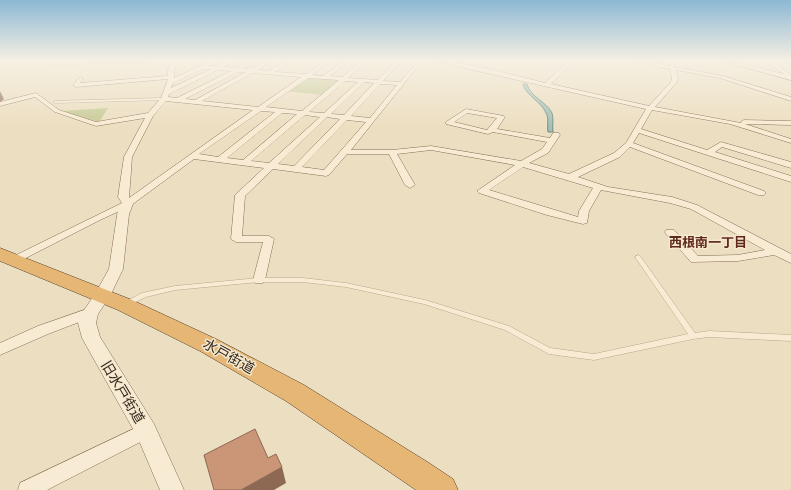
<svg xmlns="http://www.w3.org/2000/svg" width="791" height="490" viewBox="0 0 791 490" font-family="Merriweather,'Noto Sans JP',serif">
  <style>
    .green { fill: #c6ca95 }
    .water { fill: #a3bfb6; stroke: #6b8c83 }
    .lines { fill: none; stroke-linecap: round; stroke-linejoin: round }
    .service-casing { stroke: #856f59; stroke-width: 0.5 }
    .minor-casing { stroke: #856f59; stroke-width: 1 }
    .tertiary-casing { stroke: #856f59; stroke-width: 1 }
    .trunk-casing { stroke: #533d2d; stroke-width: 1 }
    .path { stroke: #856f59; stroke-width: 1.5; stroke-dasharray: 1.5 1; stroke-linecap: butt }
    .service { fill: #f8ebd3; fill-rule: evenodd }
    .minor { fill: #f8ebd3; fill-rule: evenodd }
    .tertiary { fill: #f8ebd3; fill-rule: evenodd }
    .trunk { fill: #e6b675; fill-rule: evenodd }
    .shaded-wall { fill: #8d6953 }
    .building { fill: #ca9677; stroke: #8d6953 }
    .labels { text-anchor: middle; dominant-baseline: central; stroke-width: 3; stroke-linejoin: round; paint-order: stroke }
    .neighbourhood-label { font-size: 13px; font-weight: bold; fill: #60291d; stroke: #f4e8cf }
    .near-street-label { font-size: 14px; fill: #35281d; stroke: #f4e8cf }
  </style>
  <rect width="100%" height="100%" fill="#ecdec0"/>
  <!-- green -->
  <path class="green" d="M306 76 341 79 323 95 285 91Z
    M108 108 99 122 60 111Z"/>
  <!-- water -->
  <path class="water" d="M523 84H527C530 97 546 101 552 113 554 118 552 126 553 132H548C547 126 549 117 546 113 541 101 526 96 523 84Z"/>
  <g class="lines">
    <defs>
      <path id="service" d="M475 61H479L482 62 481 63Z
        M164 98 166 99 165 100 55 103 53 102 55 101Z
        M638 255 640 256 695 333 709 331 791 335V341L709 337 693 339 594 360 549 354 505 330 424 304 346 287 303 282H259L175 290 146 297 127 306H125L124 304 125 302 142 293 175 286 259 278H303L346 283 425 300 509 326 550 348 594 354 688 334 635 257Z"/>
      <path id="minor" d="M53 61H148L145 63 51 64 50 63Z
        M172 61H178L174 70V78L208 62 211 64 208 66C219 67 225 61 235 61L224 67 236 68 251 61H256L243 69C255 70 261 61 272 61L257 70 268 71 286 61H291L275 72 306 74 325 61H330L312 75 323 76 344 61H349L330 76 342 77 362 61H367L348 78 378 80 396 61H401L383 81 400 82 418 61H422L351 150H392L431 146 521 161 542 149 547 142 493 132 488 134 446 124V122L466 109 504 116 505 117 497 129 550 138 553 133H559L560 135 548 153 529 163 569 174 614 153 626 143 646 109 433 61C466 61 512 75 545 83L568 61H571L572 63 551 84 649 106 671 82 672 77 670 69 631 61H641L670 66 669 61H673L675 67 723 76 791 97V101L720 78 676 70 678 77 677 82 655 107 741 123 742 121 744 120 791 121V125L745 124 791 139V143L730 124 652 110 641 129 707 150 721 142 791 162V168L722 147 715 152 791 176V182L639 133 633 143 764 191 766 193 764 195H758L630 147 620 157 578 177 608 187 672 197 697 205 791 254V263L774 255 738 261 691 262 666 234 665 232 666 230H674L698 256 738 255 765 250 691 209 670 203 601 190 589 211 587 223 583 224 547 215 479 193 477 191 515 165 431 150 397 154 415 185 410 188 405 185 389 154H347L329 175 326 176 273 169 245 196 242 236H269L274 239 265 280 263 283H255L253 280 263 242H236L231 239 235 195 264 168 194 159 130 206 100 220 18 262H10L8 260 10 258 122 203 118 197 124 157 145 118 96 126 55 112 35 97 0 106V102L36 93 59 110 96 122 148 113 161 98 168 79 76 87 73 85 80 77 83 79 80 83 168 76V70ZM203 69H211L171 88 173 83ZM218 70 231 71 177 98 168 97 169 94ZM238 72H246L195 100 185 99ZM252 73 301 77 258 107 202 101ZM308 78 339 80 302 111 266 107ZM345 81 358 82 324 113 309 112ZM364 82 374 83 344 115 331 114ZM380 84 397 85 370 118 351 116ZM166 101 253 110 129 198 132 157 153 116ZM261 111 275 112 218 157 199 154ZM282 113 297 114 243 160 227 158ZM467 113 497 118 487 130 454 122ZM305 115 320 117 269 163 251 161ZM327 117 340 119 294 166 278 164ZM347 120 366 122 324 170 302 167ZM523 167 593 188 579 211 578 217 489 190Z
        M723 61H731L784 74 767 61H773L791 75V80Z
        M90 308 95 310 97 313 95 316 48 334 0 355V343L38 326Z
        M146 423 152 426 155 431 152 436 47 490H18L20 483Z"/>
      <path id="tertiary" d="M127 200 131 201 133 204 129 214 123 269 110 296 98 314 96 323 100 337 154 424 184 490H160L137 436 82 338 78 323 82 313 95 294 109 269 118 209 123 201Z"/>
      <path id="trunk" d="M0 248 132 300 216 339 304 385 429 463 453 479 458 490H416L286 401 200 351 118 310 0 261Z"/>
    </defs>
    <!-- service casing -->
    <use href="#service" class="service-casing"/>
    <!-- minor casing -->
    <use href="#minor" class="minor-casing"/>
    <!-- tertiary casing -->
    <use href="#tertiary" class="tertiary-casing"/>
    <!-- trunk casing -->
    <use href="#trunk" class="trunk-casing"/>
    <!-- path -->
    <path class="path" d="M0 61H3"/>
    <!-- service -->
    <use href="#service" class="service"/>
    <!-- minor -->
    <use href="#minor" class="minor"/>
    <!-- tertiary -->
    <use href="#tertiary" class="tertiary"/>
    <!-- trunk -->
    <use href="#trunk" class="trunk"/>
  </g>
  <!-- shaded-wall -->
  <path class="shaded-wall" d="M0 91 4 99 0 102Z
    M282 467 286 483 274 490H241Z"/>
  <!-- building -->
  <path class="building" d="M255 429 268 458 276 454 282 467 241 490H214L204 455Z"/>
  <!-- sky -->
  <linearGradient id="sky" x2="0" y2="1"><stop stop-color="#8cb8d4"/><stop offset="0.47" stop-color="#f6f0e3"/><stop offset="1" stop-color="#f6f0e3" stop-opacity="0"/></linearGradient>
  <rect width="791" height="129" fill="url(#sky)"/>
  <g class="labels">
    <!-- neighbourhood labels -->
    <g class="neighbourhood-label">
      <text x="708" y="242">西根南一丁目</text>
    </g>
    <!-- near-street labels -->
    <g class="near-street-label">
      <text transform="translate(229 356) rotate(29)">水戸街道</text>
      <text transform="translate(123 392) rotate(59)">旧水戸街道</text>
    </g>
  </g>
</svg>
